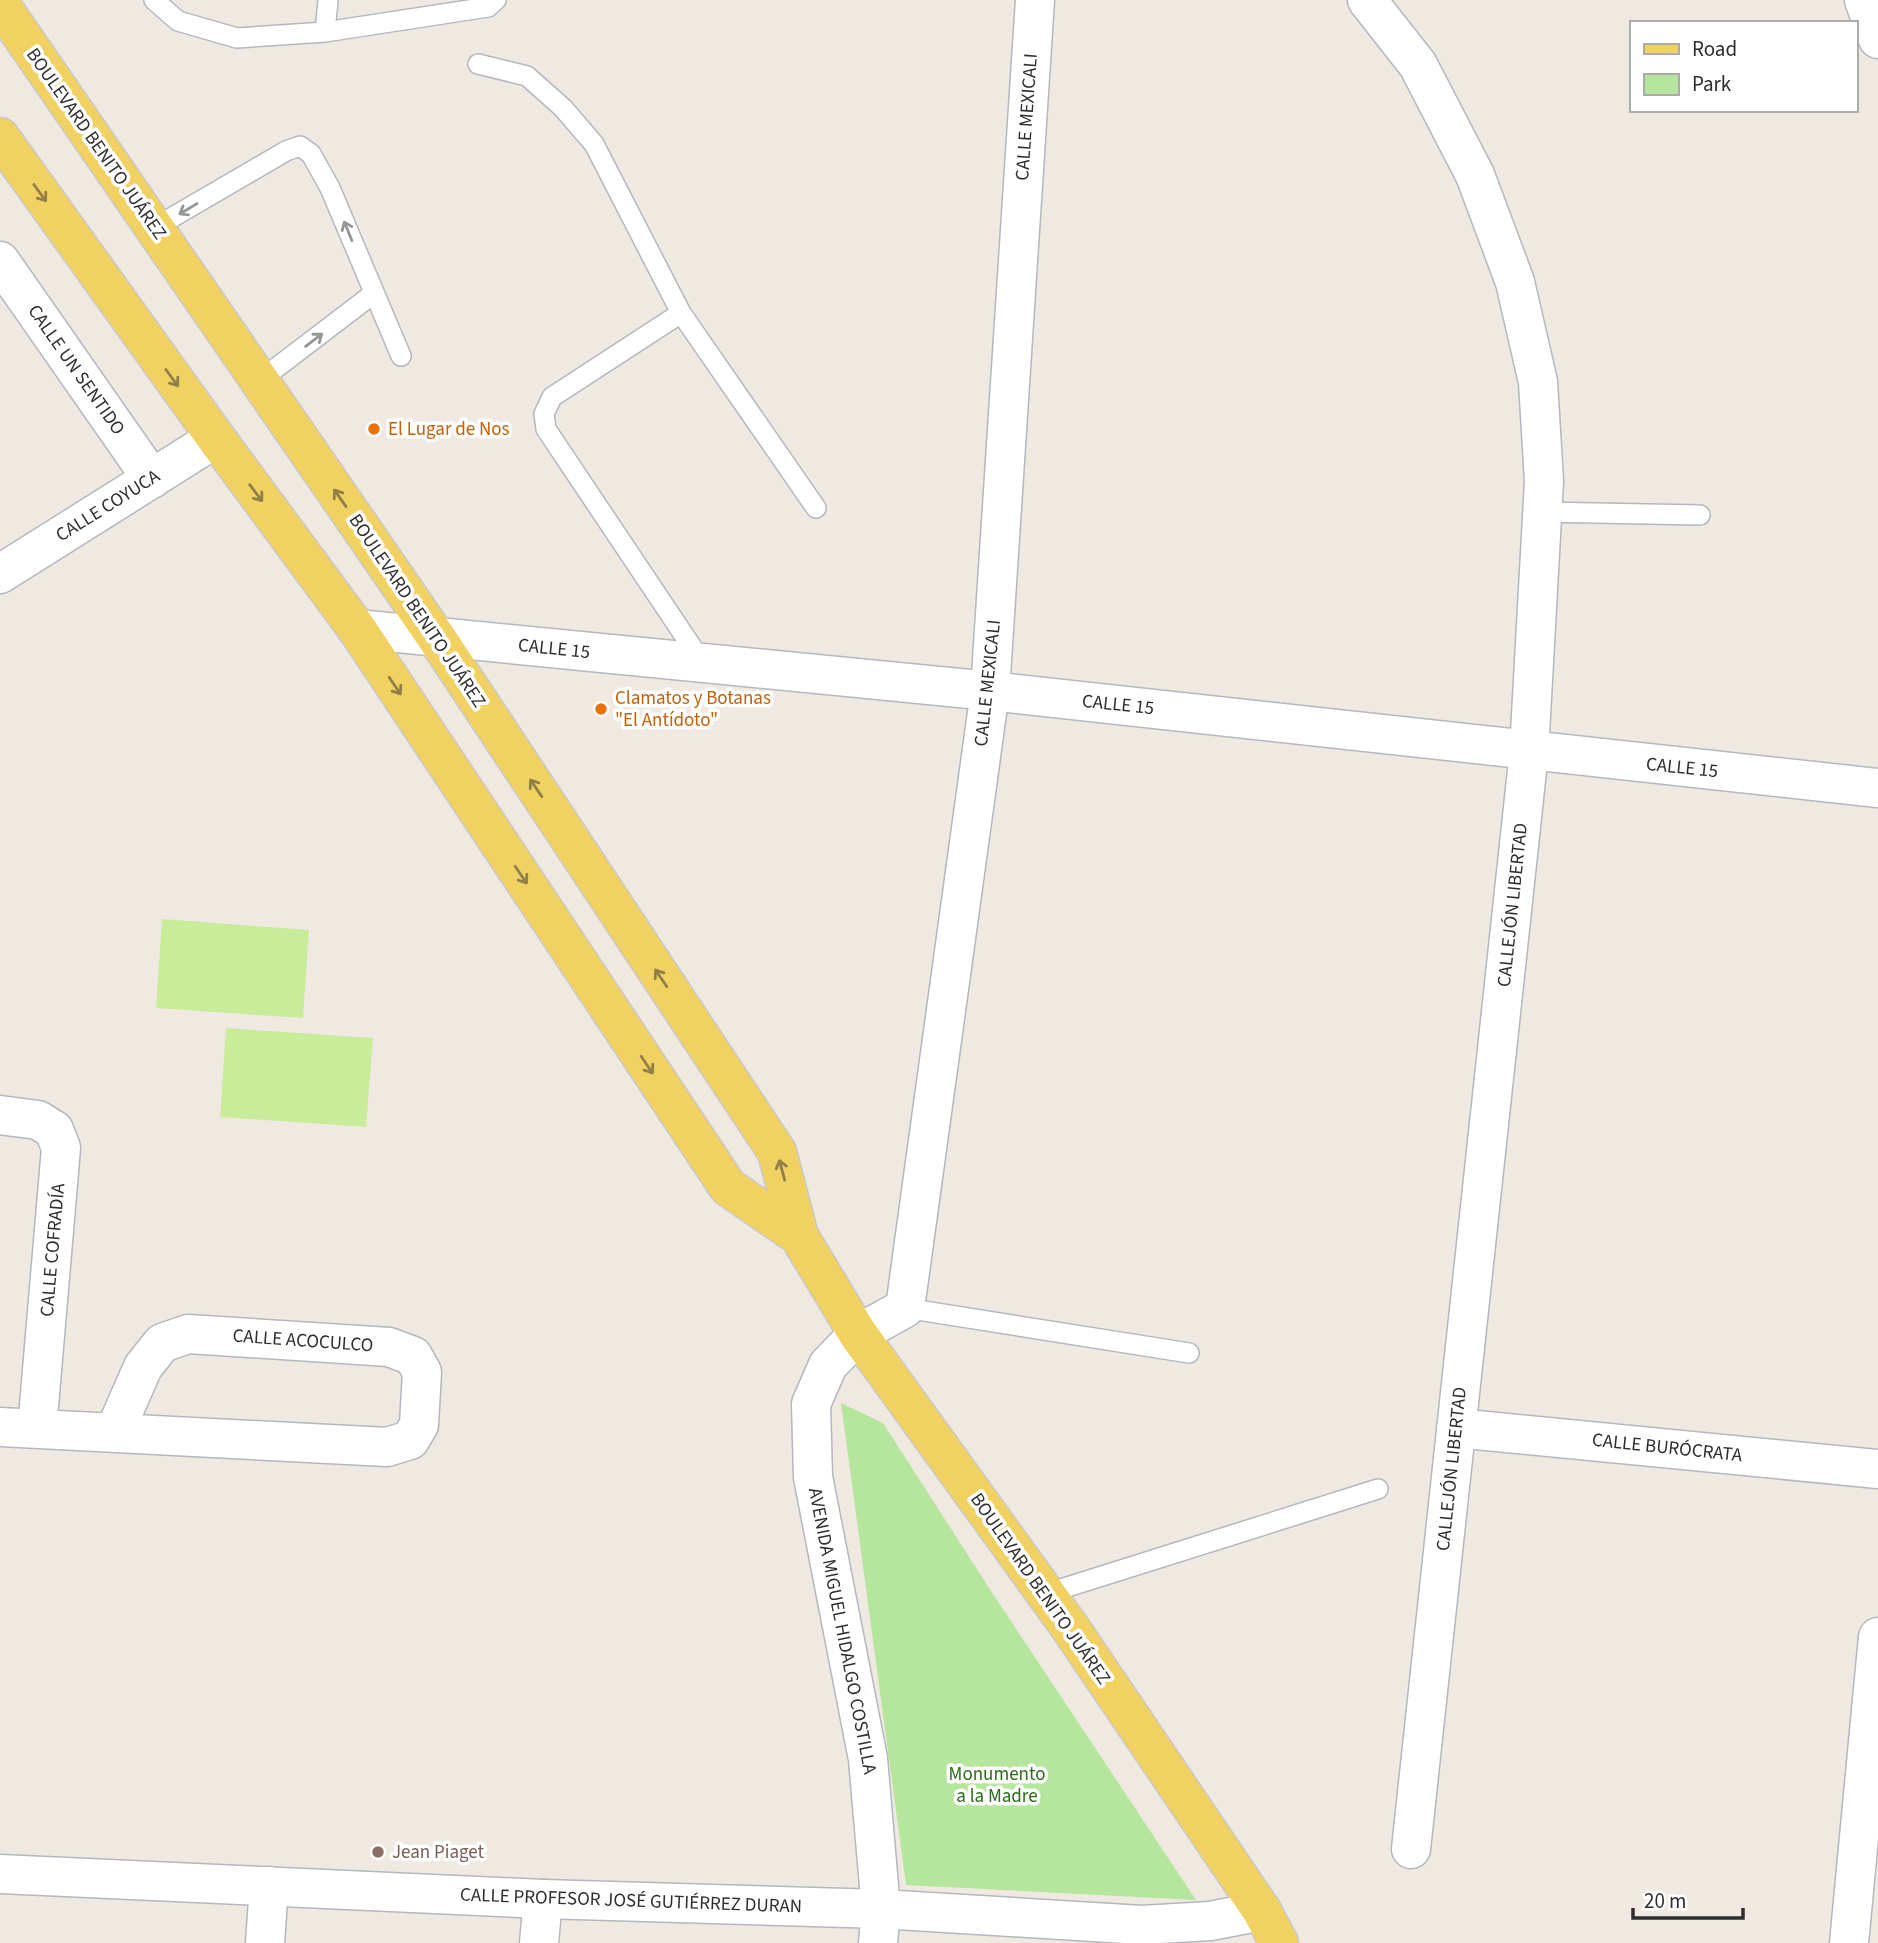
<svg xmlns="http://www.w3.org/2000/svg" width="1878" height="1943" viewBox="0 0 1878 1943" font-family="'Source Sans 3',sans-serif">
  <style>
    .green { fill: #b6e59e }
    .pitch { fill: #c9ec9a }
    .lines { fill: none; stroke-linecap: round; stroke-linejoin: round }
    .lane-casing { stroke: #b4b7c1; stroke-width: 22 }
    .street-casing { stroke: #b4b7c1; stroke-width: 41 }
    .secondary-casing { stroke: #b4b7c1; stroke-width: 41 }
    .primary-casing { stroke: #c9c9c9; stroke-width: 41 }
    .lane { stroke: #fff; stroke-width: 19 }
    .street { stroke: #fff; stroke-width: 38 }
    .secondary { stroke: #fff; stroke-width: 38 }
    .primary { stroke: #f2d163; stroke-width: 38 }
    .oneway { stroke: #908048 }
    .oneway2 { stroke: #969696 }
    .food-dot { fill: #e8710a; stroke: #fff; stroke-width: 2.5 }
    .education-dot { fill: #8d6e63; stroke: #fff; stroke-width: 2.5 }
    .labels { text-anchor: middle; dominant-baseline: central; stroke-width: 7; stroke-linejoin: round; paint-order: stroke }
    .street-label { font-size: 19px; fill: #2e2e2e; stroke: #fff }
    .food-label { font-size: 19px; fill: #c56008; stroke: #fff; text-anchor: start }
    .park-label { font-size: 19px; fill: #2c6e1b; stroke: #fff }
    .education-label { font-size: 19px; fill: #785e54; stroke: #fff; text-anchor: start }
  </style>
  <rect width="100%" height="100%" fill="#efe9e1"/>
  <!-- green -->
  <path class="green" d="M841 1403 883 1423 993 1594 1196 1900 906 1885Z"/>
  <!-- pitch -->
  <path class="pitch" d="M162 919 309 930 303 1018 156 1008Z
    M226 1028 373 1038 366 1127 220 1117Z"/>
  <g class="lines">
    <defs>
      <path id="lane" d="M154 0 178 21 237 38 325 32 488 7 496 0
        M325 32 328 0
        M478 64 527 76 563 108 594 144 681 313 816 508
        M154 228 286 151 300 146 311 154 330 188 401 356
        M681 313 552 397 544 414 546 429 702 662
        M259 381 373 294
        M1542 512 1700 515
        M905 1308 1189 1353
        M1045 1594 1378 1489"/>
      <path id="street" d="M1367 0 1418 65 1475 175 1515 282 1538 382 1544 481 1529 752 1411 1849
        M1864 0 1878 39
        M0 261 152 479
        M0 574 216 438
        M357 629 990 691 1878 788
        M0 1115 38 1120 54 1130 61 1148 37 1429
        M858 1334 905 1308 990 691 1035 0
        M0 1427 387 1447 410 1440 419 1425 422 1372 413 1356 389 1347 188 1334 162 1343 143 1367 114 1433
        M1456 1428 1878 1469
        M265 1943 269 1886
        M539 1943 543 1899
        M1849 1943 1878 1637"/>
      <path id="secondary" d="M858 1334 828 1365 811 1404 813 1477 868 1759 881 1909 878 1943
        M0 1874 543 1899 881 1909 1142 1925 1210 1921 1262 1911"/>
      <path id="primary" d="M0 4 436 637 777 1152 799 1236 858 1334 1069 1626 1262 1911 1279 1943
        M0 137 216 438 357 629 728 1187 799 1236"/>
    </defs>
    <!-- lane casing -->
    <use href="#lane" class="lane-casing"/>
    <!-- street casing -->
    <use href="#street" class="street-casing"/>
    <!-- secondary casing -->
    <use href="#secondary" class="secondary-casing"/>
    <!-- primary casing -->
    <use href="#primary" class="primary-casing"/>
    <!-- lane -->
    <use href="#lane" class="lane"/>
    <!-- street -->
    <use href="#street" class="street"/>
    <!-- secondary -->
    <use href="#secondary" class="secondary"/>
    <!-- primary -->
    <use href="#primary" class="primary"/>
  </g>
  <!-- one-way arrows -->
  <defs><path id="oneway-shaft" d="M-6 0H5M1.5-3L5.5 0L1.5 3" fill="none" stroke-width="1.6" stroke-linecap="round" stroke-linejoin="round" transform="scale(1.75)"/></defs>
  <g class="oneway">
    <use href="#oneway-shaft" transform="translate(40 193) rotate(54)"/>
    <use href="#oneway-shaft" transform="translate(172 378) rotate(54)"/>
    <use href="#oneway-shaft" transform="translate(256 493) rotate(53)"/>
    <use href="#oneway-shaft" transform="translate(340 498) rotate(-125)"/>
    <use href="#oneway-shaft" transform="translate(395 686) rotate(56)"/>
    <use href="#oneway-shaft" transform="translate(536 788) rotate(-124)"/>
    <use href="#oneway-shaft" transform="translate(521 875) rotate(56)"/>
    <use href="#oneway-shaft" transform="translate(661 978) rotate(-124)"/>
    <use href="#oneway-shaft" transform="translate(647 1065) rotate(56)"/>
    <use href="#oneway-shaft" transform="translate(782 1170) rotate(-105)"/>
  </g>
  <g class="oneway2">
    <use href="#oneway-shaft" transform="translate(188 209) rotate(149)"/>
    <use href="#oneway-shaft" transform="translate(348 231) rotate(-112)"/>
    <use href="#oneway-shaft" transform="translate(314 340) rotate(-37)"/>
  </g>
  <!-- markers -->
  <g class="food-dot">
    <circle cx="374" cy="429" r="7"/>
    <circle cx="601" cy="709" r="7"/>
  </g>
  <circle class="education-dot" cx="378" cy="1852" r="7"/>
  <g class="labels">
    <!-- street labels -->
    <g class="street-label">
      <text transform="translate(1027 117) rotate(-86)">CALLE MEXICALI</text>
      <text transform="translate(96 144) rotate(55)">BOULEVARD BENITO JUÁREZ</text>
      <text transform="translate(76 370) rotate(55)">CALLE UN SENTIDO</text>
      <text transform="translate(108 506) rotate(-32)">CALLE COYUCA</text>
      <text transform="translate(417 611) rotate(56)">BOULEVARD BENITO JUÁREZ</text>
      <text transform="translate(554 649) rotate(6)">CALLE 15</text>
      <text transform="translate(988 683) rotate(-84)">CALLE MEXICALI</text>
      <text transform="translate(1118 705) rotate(6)">CALLE 15</text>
      <text transform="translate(1682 768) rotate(6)">CALLE 15</text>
      <text transform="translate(1513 905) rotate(-84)">CALLEJÓN LIBERTAD</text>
      <text transform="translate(53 1250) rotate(-85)">CALLE COFRADÍA</text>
      <text transform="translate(303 1341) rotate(4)">CALLE ACOCULCO</text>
      <text transform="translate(1667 1448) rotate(6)">CALLE BURÓCRATA</text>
      <text transform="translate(1452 1469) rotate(-84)">CALLEJÓN LIBERTAD</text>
      <text transform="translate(1040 1589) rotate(55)">BOULEVARD BENITO JUÁREZ</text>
      <text transform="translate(842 1631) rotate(79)">AVENIDA MIGUEL HIDALGO COSTILLA</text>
      <text transform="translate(631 1901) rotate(2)">CALLE PROFESOR JOSÉ GUTIÉRREZ DURAN</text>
    </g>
    <!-- food labels -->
    <g class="food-label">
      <text x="388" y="429">El Lugar de Nos</text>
      <text x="615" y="698">Clamatos y Botanas<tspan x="615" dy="22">"El Antídoto"</tspan></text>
    </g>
    <!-- park labels -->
    <g class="park-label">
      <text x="997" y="1774">Monumento<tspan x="997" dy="22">a la Madre</tspan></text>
    </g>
    <!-- education labels -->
    <g class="education-label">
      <text x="392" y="1852">Jean Piaget</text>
    </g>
  </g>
  <!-- legend -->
  <rect x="1630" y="21" width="228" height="91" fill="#ffffff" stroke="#ababab" stroke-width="2"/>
  <rect x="1644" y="44" width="35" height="10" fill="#f2d163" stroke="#ababab" stroke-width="2"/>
  <text x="1692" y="56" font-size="21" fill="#2e2e2e">Road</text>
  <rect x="1644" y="74" width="35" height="21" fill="#b6e59e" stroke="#ababab" stroke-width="2"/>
  <text x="1692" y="91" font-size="21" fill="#2e2e2e">Park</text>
  <!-- scale -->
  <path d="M1633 1908v10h110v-10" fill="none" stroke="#2e2e2e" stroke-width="3.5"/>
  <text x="1644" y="1908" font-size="21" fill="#2e2e2e" stroke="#ffffff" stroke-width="5" paint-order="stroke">20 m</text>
</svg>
